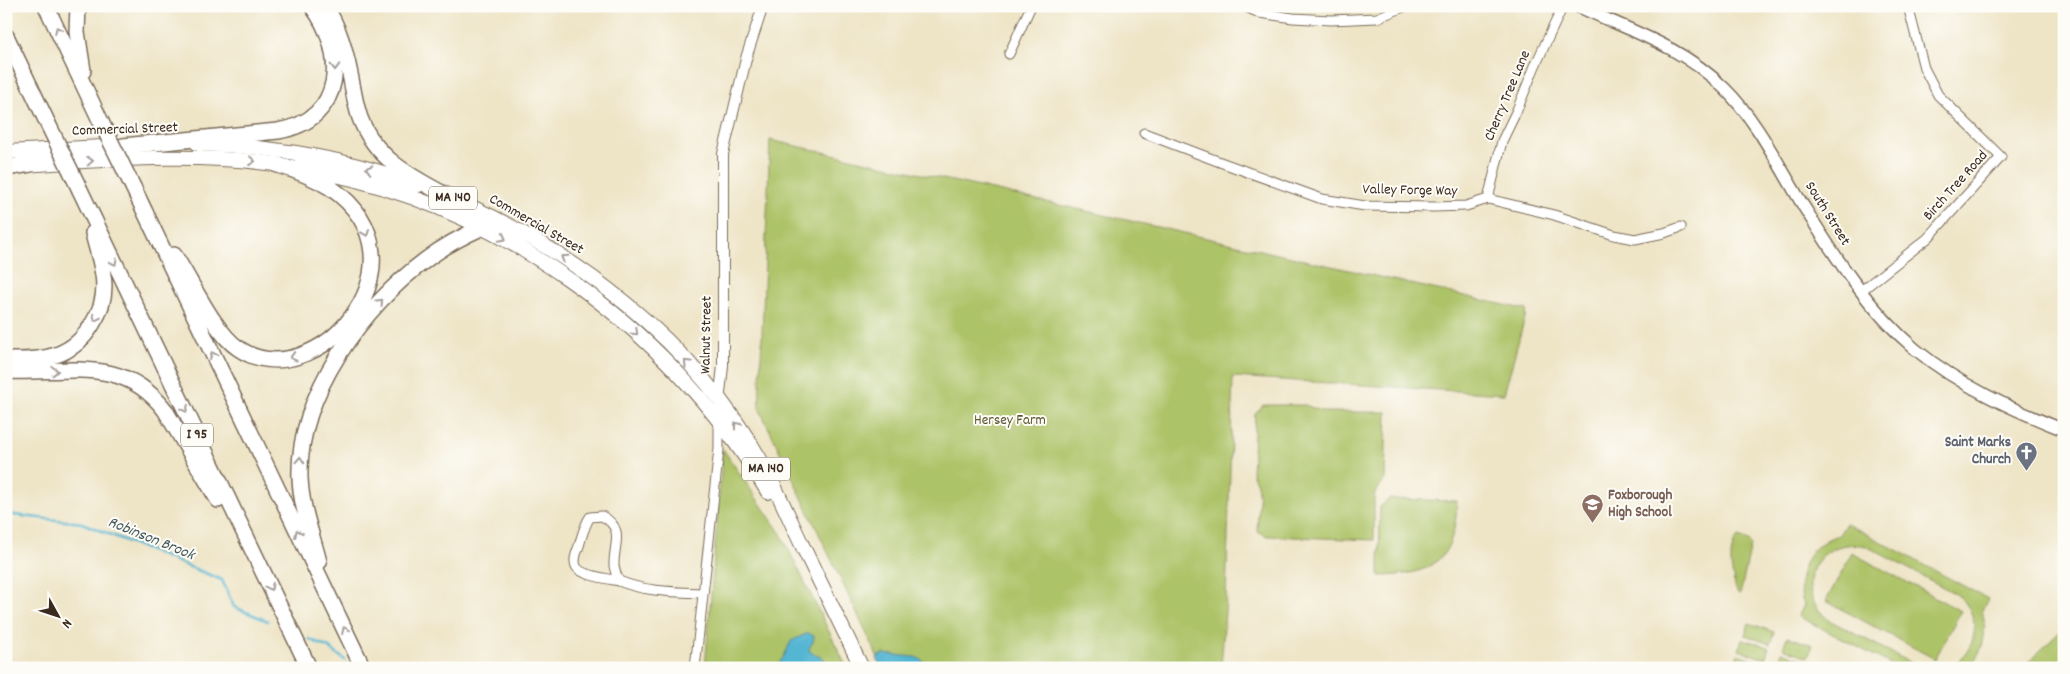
<svg xmlns="http://www.w3.org/2000/svg" width="2070" height="674" viewBox="0 0 2070 674" font-family="Dekko,sans-serif">
  <style>
    .green { fill: #adc367; stroke: #747642 }
    .water { fill: #54b6d3; stroke: #487078 }
    .lines { fill: none; stroke-linecap: round; stroke-linejoin: round }
    .stream { stroke: #54b6d3; stroke-width: 2.5 }
    .minor-casing { stroke: #7a6b59; stroke-width: 11 }
    .tertiary-casing { stroke: #7a6b59; stroke-width: 12 }
    .secondary-casing { stroke: #7a6b59; stroke-width: 14 }
    .primary-casing { stroke: #7a6b59; stroke-width: 16 }
    .trunk-casing { stroke: #7a6b59; stroke-width: 16 }
    .motorway-casing { stroke: #7a6b59; stroke-width: 18 }
    .minor { stroke: #fff; stroke-width: 9 }
    .tertiary { stroke: #fff; stroke-width: 10 }
    .secondary { stroke: #fff; stroke-width: 11 }
    .primary { stroke: #fff; stroke-width: 14 }
    .trunk { stroke: #fff; stroke-width: 14 }
    .motorway { stroke: #fff; stroke-width: 15 }
    .motorway-bridge-casing { stroke: #7a6b59; stroke-width: 18; stroke-linecap: butt }
    .motorway-bridge { stroke: #fff; stroke-width: 15 }
    .oneway { stroke: #a79f9a }
    .labels { text-anchor: middle; dominant-baseline: central; stroke-width: 4; stroke-linejoin: round; paint-order: stroke }
    .shield { fill: #fdfcf7; stroke: #75695f; stroke-width: 1 }
    .shield-label { font-size: 14px; font-weight: bold; fill: #3b2a1e }
    .street-label { font-size: 15px; fill: #3b2a1e; stroke: #fdfcf7 }
    .park-label { font-size: 15px; fill: #5d5834; stroke: #fdfcf7 }
    .worship-label { font-size: 15px; font-weight: bold; fill: #5b616d; stroke: #fdfcf7; text-anchor: end }
    .education-label { font-size: 15px; font-weight: bold; fill: #785e54; stroke: #fdfcf7; text-anchor: start }
    .water-label { font-size: 16px; font-style: italic; fill: #445b5d; stroke: #fdfcf7 }
  </style>
  <rect width="100%" height="100%" fill="#fdfcf7"/>
  <filter id="ink" filterUnits="userSpaceOnUse"><feTurbulence type="fractalNoise" baseFrequency=".02" numOctaves="2"/><feDisplacementMap in="SourceGraphic" scale="10" xChannelSelector="R" yChannelSelector="G"/><feConvolveMatrix kernelMatrix="1 2 1 2 8 2 1 2 1" color-interpolation-filters="sRGB"/></filter>
  <filter id="wash" filterUnits="userSpaceOnUse"><feTurbulence type="fractalNoise" baseFrequency=".0096" numOctaves="4" result="noise"/><feDisplacementMap in="SourceGraphic" scale="20" xChannelSelector="R" yChannelSelector="G"/><feGaussianBlur stdDeviation="1.12" result="paint"/><feColorMatrix in="noise" values="0 0 0 0 0 0 0 0 0 0 0 0 0 0 0 0 0 1.4 0 .05"/><feComposite in="paint" operator="in"/></filter>
  <g filter="url(#wash)">
    <rect width="100%" height="100%" fill="#eee4c6"/>
    <!-- green -->
    <path class="green" d="M770 140 1527 310 1504 394 1233 377 1226 598 1221 668H883L759 408Z
      M1263 405H1305L1324 412H1387L1385 479 1374 495V540L1267 536 1257 531 1259 501 1257 484 1252 473 1255 414Z
      M723 449 781 534 847 668H705Z
      M1389 499 1457 501C1455 558 1436 575 1379 576L1380 507Z
      M1846 523 1988 599 1982 610C1988 632 1984 653 1967 668H1946C1979 655 1984 614 1956 594L1866 546C1817 535 1789 589 1829 620L1921 668H1898L1798 616 1804 605C1793 575 1808 543 1839 535Z
      M1738 537 1747 540 1751 545 1740 595 1737 592C1732 577 1726 551 1738 537Z
      M1852 553 1961 611 1935 659 1826 601Z
      M1749 623 1774 632 1770 644 1745 635Z
      M2064 628V668H2022Z
      M1787 637 1813 645 1808 657 1783 648Z
      M1743 639 1769 647 1765 659 1739 650Z
      M1782 652 1807 661 1805 668H1790L1778 664Z
      M1738 654 1763 663 1762 668H1740L1734 666Z"/>
    <!-- water -->
    <path class="water" d="M808 633 814 636 813 642 809 648 810 652 824 659 831 668H776L784 656 791 641Z
      M883 654 915 657 922 660 929 668H880L877 657Z"/>
    <g class="lines">
      <!-- stream -->
      <path class="stream" d="M6 514 82 523 222 580 234 607 268 621
        M309 639 329 648 345 660"/>
    </g>
  </g>
  <g filter="url(#ink)">
    <g class="lines">
      <defs>
        <path id="minor" d="M1244 6 1259 13 1293 18 1331 20 1377 18 1406 6
          M1009 54 1031 6
          M1144 133 1220 162 1322 199 1365 206 1434 207 1466 206 1488 199 1554 215 1614 235 1635 239 1664 233 1681 227
          M1488 199 1502 141 1517 110 1535 66 1563 6
          M1861 291 1928 238 2001 157 1938 95 1924 68 1908 6
          M619 581C609 579 579 575 576 566 573 559 577 552 579 546 582 536 584 526 590 517L602 516C626 529 613 545 614 566 615 571 617 577 619 581 645 592 675 592 703 593
          M695 668 719 449V422"/>
        <path id="tertiary" d="M719 402 723 366V154L747 55 763 6"/>
        <path id="secondary" d="M1577 6C1629 30 1683 47 1724 88 1757 120 1780 168 1804 207 1836 258 1869 310 1915 349 1959 385 2011 409 2064 430"/>
        <path id="primary" d="M198 144C274 146 349 159 419 185
          M296 167C492 199 666 323 768 492
          M439 193C572 247 697 343 766 470 779 494 790 520 802 545 822 586 842 627 862 668"/>
        <path id="trunk" d="M6 152 122 146
          M19 165C105 160 190 152 275 164"/>
        <path id="motorway" d="M46 6 101 122
          M78 6 77 32 83 71
          M325 6C339 27 345 50 350 74 353 88 355 104 360 118 376 160 412 177 449 197
          M6 36 48 124
          M123 146 278 131C345 120 347 52 312 6
          M6 168 30 164
          M133 187 363 668
          M80 190 309 668
          M174 255C191 280 214 332 238 348 314 401 437 262 331 188 314 177 295 170 275 164
          M6 360C43 361 73 358 93 323 100 312 104 299 104 286 104 268 97 251 93 233
          M6 371C66 374 122 354 165 410L218 500
          M319 562C312 534 301 507 300 478 297 395 363 306 427 259 444 246 463 236 483 227"/>
      </defs>
      <!-- minor casing -->
      <use href="#minor" class="minor-casing"/>
      <!-- tertiary casing -->
      <use href="#tertiary" class="tertiary-casing"/>
      <!-- secondary casing -->
      <use href="#secondary" class="secondary-casing"/>
      <!-- primary casing -->
      <use href="#primary" class="primary-casing"/>
      <!-- trunk casing -->
      <use href="#trunk" class="trunk-casing"/>
      <!-- motorway casing -->
      <use href="#motorway" class="motorway-casing"/>
      <!-- minor -->
      <use href="#minor" class="minor"/>
      <!-- tertiary -->
      <use href="#tertiary" class="tertiary"/>
      <!-- secondary -->
      <use href="#secondary" class="secondary"/>
      <!-- primary -->
      <use href="#primary" class="primary"/>
      <!-- trunk -->
      <use href="#trunk" class="trunk"/>
      <!-- motorway -->
      <use href="#motorway" class="motorway"/>
      <defs>
        <path id="motorway-bridge" d="M101 122 133 187
          M48 124 80 190"/>
      </defs>
      <!-- motorway-bridge casing -->
      <use href="#motorway-bridge" class="motorway-bridge-casing"/>
      <!-- motorway-bridge -->
      <use href="#motorway-bridge" class="motorway-bridge"/>
    </g>
    <!-- one-way arrows -->
    <defs><path id="oneway-chevron" d="M-2-3.5L2.5 0L-2 3.5" fill="none" stroke-width="1.6" stroke-linecap="round" stroke-linejoin="round" transform="scale(1.25)"/></defs>
    <g class="oneway">
      <use href="#oneway-chevron" transform="translate(58 30) rotate(-116)"/>
      <use href="#oneway-chevron" transform="translate(335 67) rotate(89)"/>
      <use href="#oneway-chevron" transform="translate(90 161) rotate(-3)"/>
      <use href="#oneway-chevron" transform="translate(252 161) rotate(6)"/>
      <use href="#oneway-chevron" transform="translate(369 169) rotate(-165)"/>
      <use href="#oneway-chevron" transform="translate(366 233) rotate(68)"/>
      <use href="#oneway-chevron" transform="translate(503 238) rotate(28)"/>
      <use href="#oneway-chevron" transform="translate(564 258) rotate(-147)"/>
      <use href="#oneway-chevron" transform="translate(114 262) rotate(64)"/>
      <use href="#oneway-chevron" transform="translate(380 302) rotate(-47)"/>
      <use href="#oneway-chevron" transform="translate(96 318) rotate(116)"/>
      <use href="#oneway-chevron" transform="translate(635 332) rotate(43)"/>
      <use href="#oneway-chevron" transform="translate(213 355) rotate(-116)"/>
      <use href="#oneway-chevron" transform="translate(293 357) rotate(165)"/>
      <use href="#oneway-chevron" transform="translate(687 363) rotate(-133)"/>
      <use href="#oneway-chevron" transform="translate(55 371) rotate(-2)"/>
      <use href="#oneway-chevron" transform="translate(185 409) rotate(64)"/>
      <use href="#oneway-chevron" transform="translate(737 425) rotate(-126)"/>
      <use href="#oneway-chevron" transform="translate(300 460) rotate(-87)"/>
      <use href="#oneway-chevron" transform="translate(298 533) rotate(-116)"/>
      <use href="#oneway-chevron" transform="translate(270 587) rotate(64)"/>
      <use href="#oneway-chevron" transform="translate(345 630) rotate(-116)"/>
    </g>
  </g>
  <!-- icons -->
  <defs>
    <symbol id="church-pin" viewBox="-11 -11 22 30"><path d="M0 17L-7.5 6A9.5 9.5 0 1 1 7.5 6Z" fill="#6b7280" stroke="#fdfcf7"/><path d="M-1.2-6h2.4v3.5h3.3v2.4h-3.3V6h-2.4V-.1h-3.3v-2.4h3.3Z" fill="#fff"/></symbol>
    <symbol id="school-pin" viewBox="-11 -11 22 30"><path d="M0 17L-7.5 6A9.5 9.5 0 1 1 7.5 6Z" fill="#8d6e63" stroke="#fdfcf7"/><path d="M0-5L7-2L0 1L-7-2ZM-4 1L0 2.5L4 1V4Q0 6-4 4Z" fill="#fff"/></symbol>
  </defs>
  <g fill-rule="evenodd">
    <use href="#church-pin" x="2014" y="440" width="25" height="34"/>
    <use href="#school-pin" x="1580" y="492" width="25" height="34"/>
  </g>
  <g class="labels">
    <!-- shield labels -->
    <g class="shield">
      <rect x="429" y="186.5" width="48" height="23" rx="4"/>
      <rect x="181" y="423.5" width="32" height="23" rx="4"/>
      <rect x="742" y="457.5" width="48" height="23" rx="4"/>
    </g>
    <g class="shield-label">
      <text x="453" y="198">MA 140</text>
      <text x="197" y="435">I 95</text>
      <text x="766" y="469">MA 140</text>
    </g>
    <!-- street labels -->
    <g class="street-label">
      <text transform="translate(1508 96) rotate(-67)">Cherry Tree Lane</text>
      <text transform="translate(125 130) rotate(-2)">Commercial Street</text>
      <text transform="translate(1956 186) rotate(-48)">Birch Tree Road</text>
      <text transform="translate(1410 191) rotate(1)">Valley Forge Way</text>
      <text transform="translate(1827 214) rotate(58)">South Street</text>
      <text transform="translate(536 225) rotate(30)">Commercial Street</text>
      <text transform="translate(707 335) rotate(-89)">Walnut Street</text>
    </g>
    <!-- park labels -->
    <g class="park-label">
      <text x="1010" y="421">Hersey Farm</text>
    </g>
    <!-- worship labels -->
    <g class="worship-label">
      <text x="2011" y="443">Saint Marks<tspan x="2011" dy="17">Church</tspan></text>
    </g>
    <!-- education labels -->
    <g class="education-label">
      <text x="1608" y="496">Foxborough<tspan x="1608" dy="17">High School</tspan></text>
    </g>
    <!-- water labels -->
    <g class="water-label">
      <text transform="translate(151 539) rotate(22)">Robinson Brook</text>
    </g>
  </g>
  <!-- margin -->
  <rect width="2070" height="674" fill="none" stroke="#fdfcf7" stroke-width="25"/>
  <!-- north arrow -->
  <g transform="translate(58 616) rotate(130)" stroke="#fdfcf7" stroke-width="4" paint-order="stroke">
  <path d="M0-4L9 19L0 12L-9 19Z" fill="#3b2a1e"/>
  <text y="-8" font-size="14" font-weight="bold" text-anchor="middle" fill="#3b2a1e">N</text>
  </g>
</svg>
